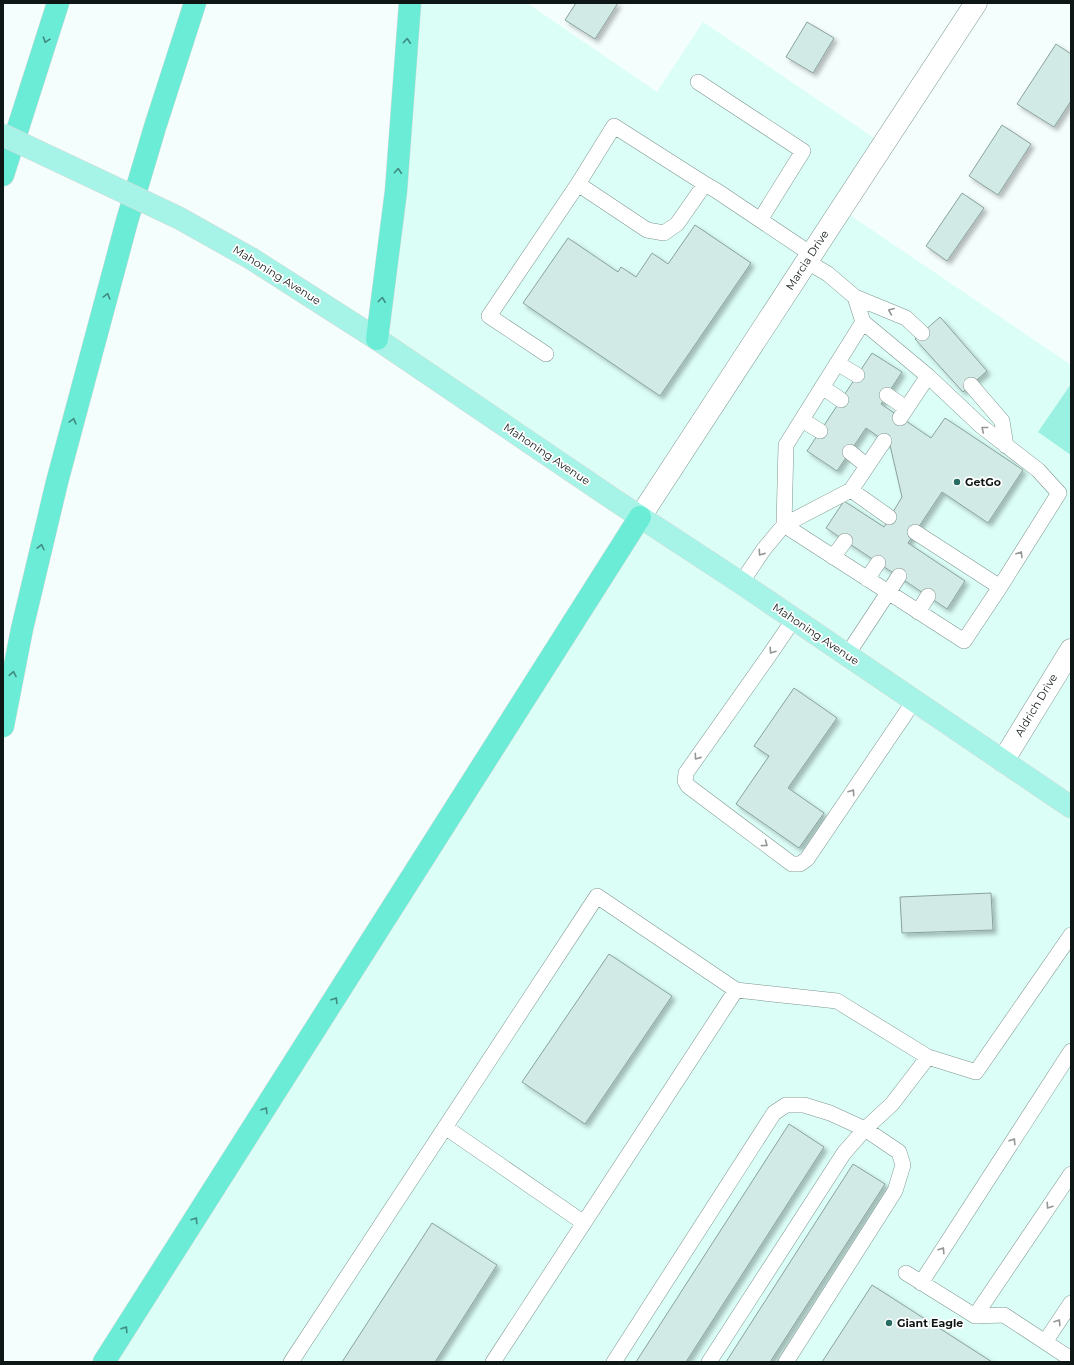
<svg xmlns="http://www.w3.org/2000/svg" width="1074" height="1365" viewBox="0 0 1074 1365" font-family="Montserrat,sans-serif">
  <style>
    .built { fill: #dbfef6 }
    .green { fill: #9af1e1 }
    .building { fill: #d1eae5; stroke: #8aa29d; filter: url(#shadow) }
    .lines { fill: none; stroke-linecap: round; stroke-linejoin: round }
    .service-casing { stroke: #7e9590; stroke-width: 16 }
    .minor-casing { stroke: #7e9590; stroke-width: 23 }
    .primary-casing { stroke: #d8dada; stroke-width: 23 }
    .motorway-casing { stroke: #d8dada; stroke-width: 23 }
    .service { stroke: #fff; stroke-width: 15 }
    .minor { stroke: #fff; stroke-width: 22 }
    .primary { stroke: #a6f4e7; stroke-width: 22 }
    .motorway { stroke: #6becd7; stroke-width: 22 }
    .primary-bridge-casing { stroke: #d8dada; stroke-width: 23; stroke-linecap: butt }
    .primary-bridge { stroke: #a6f4e7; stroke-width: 22 }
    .oneway { stroke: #418c80 }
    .oneway2 { stroke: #939796 }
    .poi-dot { fill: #276d63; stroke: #fff; stroke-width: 1.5 }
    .labels { text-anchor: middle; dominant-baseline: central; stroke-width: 3.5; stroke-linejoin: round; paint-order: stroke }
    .street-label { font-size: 11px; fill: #0e1715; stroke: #fff }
    .poi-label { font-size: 11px; font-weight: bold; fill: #0e1715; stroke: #fff; text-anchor: start }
  </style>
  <defs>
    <filter id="shadow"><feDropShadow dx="3.5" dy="3.5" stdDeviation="2" flood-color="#0004"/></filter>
  </defs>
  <rect width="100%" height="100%" fill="#f4fefc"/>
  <!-- built -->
  <path class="built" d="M410 3H527L657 92 703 22 883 144 841 209 1071 365V1362H104L640 518 377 339Z"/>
  <!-- green -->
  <path class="green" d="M1071 384V455L1038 432Z"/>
  <!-- building -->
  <path class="building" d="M576 3H618L595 39 565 20Z
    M807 22 834 38 813 73 786 57Z
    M1056 44 1071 54V101L1054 127 1017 104Z
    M1002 125 1031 144 998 195 969 176Z
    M962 193 984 208 947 261 926 246Z
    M695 225 751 263 660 396 523 303 568 238 618 272 621 267 636 277 652 253 668 264Z
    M940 317 987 371 963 392 915 339Z
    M872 353 902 372 881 404 931 438 945 418 1023 470 988 523 942 492 908 543 965 581 947 609 826 528 844 501 884 527 902 497 890 445 866 428 837 471 807 451Z
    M794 688 837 718 788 788 824 813 799 848 736 804 769 756 754 746Z
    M991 893 993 930 902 933 900 897Z
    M609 954 672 996 585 1124 522 1082Z
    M789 1124 824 1147 686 1362H636Z
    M853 1164 885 1184 770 1362H726Z
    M432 1223 497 1265 435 1362H342Z
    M872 1285 992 1362H822Z"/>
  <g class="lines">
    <defs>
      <path id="service" d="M698 82 803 151 760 220
        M705 184 677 224 664 233 647 230 578 184 614 126 705 184 717 191 811 254
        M806 261 828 274 855 297 863 322 786 445 784 525 964 641 1000 587 1059 493 1038 470 981 426 928 376 863 322
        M855 297 906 318 922 333
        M546 354 489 316 578 184
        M837 363 857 375
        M971 385 1002 421 1006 446
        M822 387 841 400
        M887 395 906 408
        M900 418 928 376
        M802 420 820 431
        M850 452 867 466
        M851 490 889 517
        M915 532 1000 587
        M833 557 845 541
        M867 579 878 563
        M741 583 764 549 784 525 851 490 884 441
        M918 612 928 596
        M794 619 768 657 686 773 685 781 688 786 792 864H800L807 859 914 701
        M847 655 899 576
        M445 1127 584 1223
        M906 1273 975 1316 1004 1315 1071 1359
        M921 1283 1071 1051
        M975 1316 1071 1174
        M1045 1342 1071 1303
        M291 1362 597 896 736 990 837 1001 928 1057 976 1072 1071 935
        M493 1362 736 990
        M614 1362 774 1113 786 1105H804L830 1113 865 1129 899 1152 903 1165 895 1191 786 1362
        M709 1362 844 1153 865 1129 892 1104 928 1057"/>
      <path id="minor" d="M640 517 841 209 976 3
        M1003 761 1071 650"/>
      <path id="primary" d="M252 259 377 339 616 501 741 583 1071 807"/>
      <path id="motorway" d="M3 175 58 3
        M377 339 396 191 410 3
        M3 726 22 629 57 482 127 221 155 127 195 3
        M104 1362 640 517"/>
    </defs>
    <!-- service casing -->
    <use href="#service" class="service-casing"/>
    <!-- minor casing -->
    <use href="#minor" class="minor-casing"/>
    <!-- primary casing -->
    <use href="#primary" class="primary-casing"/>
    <!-- motorway casing -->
    <use href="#motorway" class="motorway-casing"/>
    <!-- service -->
    <use href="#service" class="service"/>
    <!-- minor -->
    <use href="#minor" class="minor"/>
    <!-- primary -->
    <use href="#primary" class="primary"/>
    <!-- motorway -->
    <use href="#motorway" class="motorway"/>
    <defs>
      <path id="primary-bridge" d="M3 135 179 218 252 259"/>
    </defs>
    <!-- primary-bridge casing -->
    <use href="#primary-bridge" class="primary-bridge-casing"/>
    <!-- primary-bridge -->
    <use href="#primary-bridge" class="primary-bridge"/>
  </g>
  <!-- one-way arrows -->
  <defs><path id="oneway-chevron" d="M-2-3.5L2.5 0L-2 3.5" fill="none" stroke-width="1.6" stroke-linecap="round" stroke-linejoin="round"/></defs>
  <g class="oneway">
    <use href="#oneway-chevron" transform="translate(46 40) rotate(108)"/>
    <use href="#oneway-chevron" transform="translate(407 41) rotate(-86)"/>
    <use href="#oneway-chevron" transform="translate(398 171) rotate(-86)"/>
    <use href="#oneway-chevron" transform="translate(107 296) rotate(-75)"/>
    <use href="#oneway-chevron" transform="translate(382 300) rotate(-83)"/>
    <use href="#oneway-chevron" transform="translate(73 421) rotate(-75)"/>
    <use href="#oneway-chevron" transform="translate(41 547) rotate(-77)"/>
    <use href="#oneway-chevron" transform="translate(13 674) rotate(-79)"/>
    <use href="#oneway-chevron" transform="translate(335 1000) rotate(-58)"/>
    <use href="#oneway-chevron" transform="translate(265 1110) rotate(-58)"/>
    <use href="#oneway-chevron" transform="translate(195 1220) rotate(-57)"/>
    <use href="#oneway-chevron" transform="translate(125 1329) rotate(-57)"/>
  </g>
  <g class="oneway2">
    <use href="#oneway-chevron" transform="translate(891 311) rotate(-157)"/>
    <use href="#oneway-chevron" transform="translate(984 429) rotate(-141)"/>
    <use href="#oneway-chevron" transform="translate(761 553) rotate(125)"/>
    <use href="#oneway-chevron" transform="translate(1020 554) rotate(-58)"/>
    <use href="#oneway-chevron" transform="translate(772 651) rotate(124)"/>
    <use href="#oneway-chevron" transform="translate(697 757) rotate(125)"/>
    <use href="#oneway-chevron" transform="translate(852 792) rotate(-56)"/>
    <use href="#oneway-chevron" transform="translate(765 844) rotate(37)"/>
    <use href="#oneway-chevron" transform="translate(1013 1141) rotate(-57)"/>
    <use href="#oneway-chevron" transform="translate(1049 1206) rotate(124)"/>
    <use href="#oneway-chevron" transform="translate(942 1250) rotate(-57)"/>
    <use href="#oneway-chevron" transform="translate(1058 1322) rotate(-57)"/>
  </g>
  <!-- markers -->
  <g class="poi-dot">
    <circle cx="957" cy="482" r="4"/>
    <circle cx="889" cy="1323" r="4"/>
  </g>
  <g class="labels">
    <!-- street labels -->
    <g class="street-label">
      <text transform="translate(807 260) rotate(-57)">Marcia Drive</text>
      <text transform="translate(277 275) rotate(32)">Mahoning Avenue</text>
      <text transform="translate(547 454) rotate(34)">Mahoning Avenue</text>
      <text transform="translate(816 634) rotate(34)">Mahoning Avenue</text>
      <text transform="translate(1036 705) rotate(-59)">Aldrich Drive</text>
    </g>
    <!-- poi labels -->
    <g class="poi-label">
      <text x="965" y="482">GetGo</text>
      <text x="897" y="1323">Giant Eagle</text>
    </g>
  </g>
  <!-- border -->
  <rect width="1074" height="1365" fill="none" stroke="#0e1715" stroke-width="8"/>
</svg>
